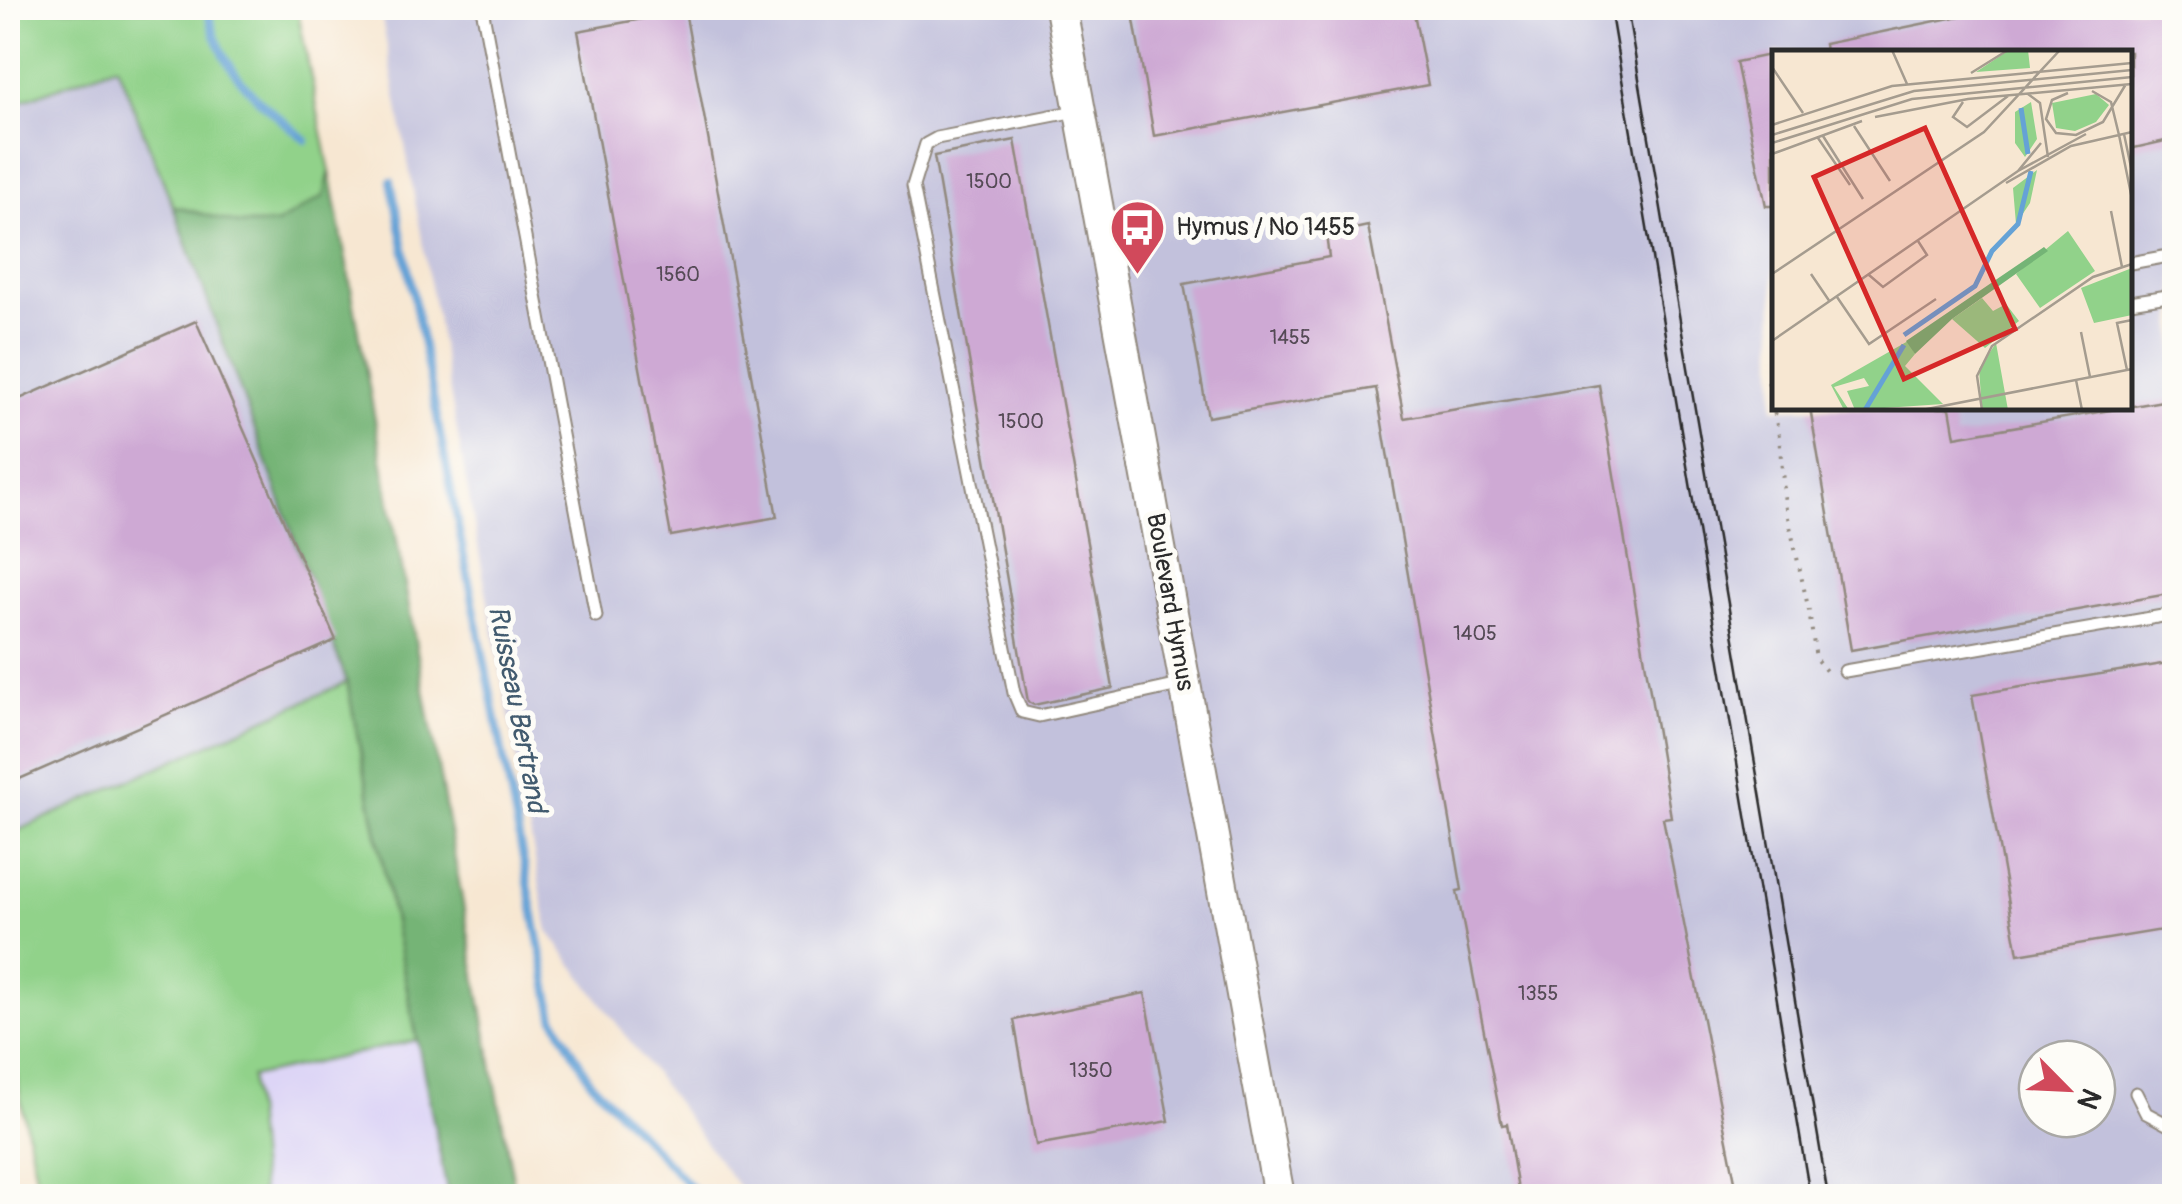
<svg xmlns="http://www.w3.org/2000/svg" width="2182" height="1204" viewBox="0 0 2182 1204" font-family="Pangolin,sans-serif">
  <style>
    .built { fill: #ddd5f6 }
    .industrial { fill: #c2c1dc; fill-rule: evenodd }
    .green { fill: #91d28a; stroke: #5e7e5a; stroke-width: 2.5 }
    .forest { fill: #74b476; stroke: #507050; stroke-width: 2.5 }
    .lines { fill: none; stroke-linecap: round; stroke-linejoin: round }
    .stream { stroke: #65a2d6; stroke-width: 8 }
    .building { fill: #cea9d4 }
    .lane-casing { stroke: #91897e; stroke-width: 15 }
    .secondary-casing { stroke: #91897e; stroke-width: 34 }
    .path { stroke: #91897e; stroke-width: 4; stroke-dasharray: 2.5 8; stroke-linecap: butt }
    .lane { stroke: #fff; stroke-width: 11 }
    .secondary { stroke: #fff; stroke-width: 30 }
    .tram { stroke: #2b2b2b; stroke-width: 2.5 }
    .labels { text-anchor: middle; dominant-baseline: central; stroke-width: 10; stroke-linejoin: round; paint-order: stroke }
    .number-label { font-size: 20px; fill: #544a55 }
    .poi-label { font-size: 25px; fill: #2b2b2b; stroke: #fdfcf7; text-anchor: start }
    .street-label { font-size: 25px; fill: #2b2b2b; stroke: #fdfcf7 }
    .water-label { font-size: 28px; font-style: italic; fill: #425b6f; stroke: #fdfcf7 }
    .inset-river { fill: none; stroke: #65a2d6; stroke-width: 5 }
    .inset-road { fill: none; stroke: #a59c8f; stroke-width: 2.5 }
    .view { fill: #d62828; fill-opacity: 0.15; stroke: #d62828; stroke-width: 5 }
    .inset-edge { fill: none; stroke: #2b2b2b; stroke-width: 5 }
  </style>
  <rect width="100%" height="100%" fill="#fdfcf7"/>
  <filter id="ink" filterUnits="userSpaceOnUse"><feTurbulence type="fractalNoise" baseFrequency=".01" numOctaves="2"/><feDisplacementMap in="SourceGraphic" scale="20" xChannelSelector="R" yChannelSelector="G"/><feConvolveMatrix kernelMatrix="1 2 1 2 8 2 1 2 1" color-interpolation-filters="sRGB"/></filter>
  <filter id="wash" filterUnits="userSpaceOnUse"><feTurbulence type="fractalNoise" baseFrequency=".0048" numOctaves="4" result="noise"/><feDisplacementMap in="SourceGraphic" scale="40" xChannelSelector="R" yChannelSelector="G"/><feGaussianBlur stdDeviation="2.25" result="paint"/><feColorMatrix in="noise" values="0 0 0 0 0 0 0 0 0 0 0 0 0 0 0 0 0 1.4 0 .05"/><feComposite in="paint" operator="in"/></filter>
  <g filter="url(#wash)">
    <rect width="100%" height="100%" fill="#f7e7d2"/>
    <!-- built -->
    <path class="built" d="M417 1040 448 1196H262L251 1077Z"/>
    <!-- industrial -->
    <path class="industrial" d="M380 8H2174V1196H745L548 931ZM1774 52H2130V408H1774ZM2037 1059H2097V1119H2037Z
      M117 65 173 206 347 682 8 835V106Z"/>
    <!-- green -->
    <path class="green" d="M8 8H297L330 172 324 196 276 224H239L173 206 117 65 8 106Z
      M347 682 417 1040 251 1077 262 1196H40L8 1036V835Z"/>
    <!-- forest -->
    <path class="forest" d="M330 172 516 1196H448L347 682 173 206 239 224H276L324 196Z"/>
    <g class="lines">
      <!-- stream -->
      <path class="stream" d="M207 8C222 74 256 99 306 140
        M391 181 554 1017 590 1081 699 1196"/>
    </g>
    <g id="blocks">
      <!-- building -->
      <path class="building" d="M1132 8H1413L1428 85 1154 136Z
        M1999 8H2174V139L2130 149V52H1825L1824 44Z
        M685 11 777 517 671 536 578 31Z
        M1774 54V206H1766L1736 62Z
        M1015 140 1113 688 1034 705 1028 702 934 156Z
        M1368 226 1404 418 1599 385 1671 817 1663 818 1738 1196H1519L1507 1124 1502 1125 1457 891 1462 890 1376 388 1208 417 1184 284 1329 257 1326 235Z
        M196 321 336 640 8 784V404Z
        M2174 399V593L1851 650 1810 408H1950L1955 437Z
        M2174 662V928L2018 954 1972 695Z
        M1145 993 1169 1121 1036 1145 1014 1020Z"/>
    </g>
  </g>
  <g filter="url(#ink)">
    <use href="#blocks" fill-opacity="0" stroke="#91897e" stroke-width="2.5"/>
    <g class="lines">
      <defs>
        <path id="lane" d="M482 8 596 616
          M1076 111 937 138 926 144 913 186 1014 693 1022 712 1039 716 1184 684
          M2130 263 2174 255
          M2130 302 2174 295
          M1845 671 2174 614
          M2136 1093 2146 1113 2174 1128"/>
        <path id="secondary" d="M1061 8 1279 1196"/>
      </defs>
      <!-- lane casing -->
      <use href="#lane" class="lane-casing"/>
      <!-- secondary casing -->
      <use href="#secondary" class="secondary-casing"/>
      <!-- path -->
      <path class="path" d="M1774 362 1768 380 1779 436 1785 504 1809 611 1816 659 1827 672"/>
      <!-- lane -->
      <use href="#lane" class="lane"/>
      <!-- secondary -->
      <use href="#secondary" class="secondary"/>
      <!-- tram -->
      <path class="tram" d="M1610 8 1810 1196
        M1627 8C1696 404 1760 800 1828 1196"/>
    </g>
  </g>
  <!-- icons -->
  <defs>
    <symbol id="bus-pin" viewBox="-11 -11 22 30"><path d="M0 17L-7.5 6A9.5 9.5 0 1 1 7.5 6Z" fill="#d1495b" stroke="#fdfcf7"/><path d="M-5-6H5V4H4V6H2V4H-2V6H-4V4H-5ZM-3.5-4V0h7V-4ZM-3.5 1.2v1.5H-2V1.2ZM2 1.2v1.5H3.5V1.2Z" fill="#fff"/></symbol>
  </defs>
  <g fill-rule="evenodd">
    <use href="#bus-pin" x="1106" y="196" width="63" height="86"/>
  </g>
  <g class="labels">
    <!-- number labels -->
    <g class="number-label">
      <text x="989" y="181">1500</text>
      <text x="678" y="274">1560</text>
      <text x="1290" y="337">1455</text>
      <text x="1021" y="421">1500</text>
      <text x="1475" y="633">1405</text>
      <text x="1538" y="993">1355</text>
      <text x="1091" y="1070">1350</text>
    </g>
    <!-- poi labels -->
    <g class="poi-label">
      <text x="1176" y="227">Hymus / No 1455</text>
    </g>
    <!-- street labels -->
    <g class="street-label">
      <text transform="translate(1170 602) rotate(80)">Boulevard Hymus</text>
    </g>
    <!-- water labels -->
    <g class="water-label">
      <text transform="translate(517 709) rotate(79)">Ruisseau Bertrand</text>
    </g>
  </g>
  <!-- overview -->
  <g transform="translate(1772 50)">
    <rect width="360" height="360" fill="#f7e7d2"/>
    <path d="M237 0H256L258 18 204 22ZM324 44 337 55 324 72 303 81 284 78 280 53ZM259 52 265 89 253 107 243 93V62ZM265 120 258 153 244 174 241 138ZM296 181 323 221 268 258 244 224ZM360 218V265L322 273 309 238ZM210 248 221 261 234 254 247 271 213 298 180 269ZM136 291 143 304 133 316 171 354 83 360 75 341 97 336 92 328 62 337 77 360H72L59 335ZM224 293 236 360H210L207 319Z" fill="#91d28a"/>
    <path d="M272 197 276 201 180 269 143 304 134 291Z" fill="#74b476"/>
    <path class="inset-river" d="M249 58 256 104M132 285 203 236 220 201 246 174 259 121M93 360 132 295"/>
    <path class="inset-road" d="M120 0 135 34M0 17 31 63M199 23 236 0M320 41 339 52 347 85 360 82M296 43 280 50 274 69 284 83 304 85 331 72 354 34M256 44 268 53 276 107M191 52 181 67 195 77 236 46M103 67 196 49 360 34M0 75 120 36 360 13M82 76 118 131M352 84 360 122M0 85 142 41 360 20M51 86 91 149M46 88 78 135M0 93 140 49 360 27M0 104 90 71M246 121 269 93M234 133 299 96 347 85 360 149M339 161 350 217M0 224 212 82 288 0M39 224 58 252M97 225 111 237 155 205 146 191M65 247 97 294 164 249M309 282 318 327M0 291 246 121 314 84M355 320 345 273 360 270M304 330 310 360M150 360 360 319M210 360 205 326 220 296 321 227 360 214"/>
    <path class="view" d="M153 78 243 279 132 329 42 127Z"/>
    <rect width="360" height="360" class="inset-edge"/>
  </g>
  <!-- margin -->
  <rect width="2182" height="1204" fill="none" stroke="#fdfcf7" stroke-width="40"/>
  <!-- north arrow -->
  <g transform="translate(2067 1089) rotate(114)"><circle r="48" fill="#fdfcf7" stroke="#a9a8a5" stroke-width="2.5"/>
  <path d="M0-8L18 38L0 25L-18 38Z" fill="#d1495b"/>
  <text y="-15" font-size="28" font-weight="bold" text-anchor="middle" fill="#2b2b2b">N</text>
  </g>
</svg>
